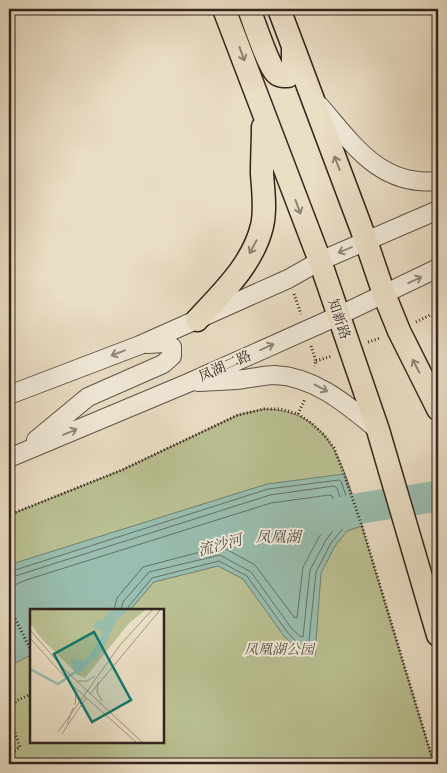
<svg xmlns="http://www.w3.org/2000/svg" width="447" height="773" viewBox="0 0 447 773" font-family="Alegreya,'Noto Serif SC',serif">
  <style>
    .green { fill: #bac092; stroke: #767258; fill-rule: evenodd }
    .water { fill: #99bdae; stroke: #708075 }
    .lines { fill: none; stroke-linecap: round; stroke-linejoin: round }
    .shore { stroke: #667166; stroke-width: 1 }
    .river { stroke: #99bdae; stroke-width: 31 }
    .tertiary-casing { stroke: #615348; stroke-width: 20 }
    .primary-casing { stroke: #33251f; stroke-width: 25 }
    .path { stroke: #33251f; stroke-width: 3; stroke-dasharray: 1 2.5; stroke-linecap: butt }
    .tertiary { stroke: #f1ead9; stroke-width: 18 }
    .primary { stroke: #eadec5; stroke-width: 22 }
    .oneway { stroke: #8e8272 }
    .oneway2 { stroke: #92887c }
    .labels { text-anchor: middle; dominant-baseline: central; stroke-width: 4; stroke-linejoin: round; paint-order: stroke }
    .street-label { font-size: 14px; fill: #33251f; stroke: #f1ead9 }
    .park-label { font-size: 14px; font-style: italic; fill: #554c3c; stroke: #f1ead9 }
    .water-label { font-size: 15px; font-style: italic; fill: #4c4b43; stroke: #f1ead9 }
    .inset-river { fill: none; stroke: #99bdae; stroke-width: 2.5 }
    .inset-road { fill: none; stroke: #a19483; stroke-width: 1 }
    .view { fill: #0f766e; fill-opacity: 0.15; stroke: #0f766e; stroke-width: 2.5 }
    .inset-edge { fill: none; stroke: #33251f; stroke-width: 2.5 }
  </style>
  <rect width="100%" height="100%" fill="#eadec5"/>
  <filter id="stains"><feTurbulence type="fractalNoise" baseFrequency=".004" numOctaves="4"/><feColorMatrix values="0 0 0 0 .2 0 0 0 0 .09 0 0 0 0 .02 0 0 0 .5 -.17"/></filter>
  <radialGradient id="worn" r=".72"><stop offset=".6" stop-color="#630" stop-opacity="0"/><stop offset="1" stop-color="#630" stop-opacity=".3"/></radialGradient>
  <!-- green -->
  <path class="green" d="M264 409C289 410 307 416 324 435 344 457 360 520 369 550 391 622 412 693 434 764H9V515L122 470 238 415ZM31 610H162V742H31Z"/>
  <!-- water -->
  <path class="water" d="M344 474 362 526 347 531 335 546 321 573 315 655H302L284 636 243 579 218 566 154 582 130 610H31V655L9 666V568L18 562 267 484Z"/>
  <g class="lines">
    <!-- shore -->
    <path class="shore" d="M9 572 268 489 339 480 341 481 355 522 344 527 331 543 316 572 308 650 303 649 288 633 247 576 219 561 152 578 129 606 128 610
      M9 578 270 495 334 486 337 488 347 518 339 523 326 540 310 570 303 637 300 636 292 629 251 572 220 555 149 572 123 602 121 610
      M9 586 17 584 26 580 271 503 329 495 332 496 338 514 319 537 303 567 297 618 294 617 255 565 226 549 219 547 143 567 117 598 114 610"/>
    <!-- river -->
    <path class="river" d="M315 520 356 509 438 496"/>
    <defs>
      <path id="tertiary" d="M319 105C353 144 380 187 438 181
        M198 382C213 381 229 381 244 379 254 378 265 375 275 375 316 377 347 405 378 430
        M9 395 140 345 288 279 320 261 438 210
        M36 440 88 397 163 364 172 356V347L166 343 147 344
        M9 458 188 383 338 316 438 268"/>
      <path id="primary" d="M224 9 320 261 378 430 438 635
        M249 9C254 22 268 65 276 73 279 76 283 76 288 76L293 71V49
        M279 9 366 241 384 294 399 331 438 409
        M197 320C222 293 253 264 262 226 266 209 263 190 262 173 262 157 263 142 263 127"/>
    </defs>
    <!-- tertiary casing -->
    <use href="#tertiary" class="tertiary-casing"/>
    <!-- primary casing -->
    <use href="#primary" class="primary-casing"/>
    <!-- path -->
    <path class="path" d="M294 294 301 314
      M416 322 430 315 438 317
      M368 342 381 338
      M311 346 316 361 314 366
      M316 361 332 356
      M298 414 305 399
      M9 515 122 470 238 415 264 409H281L298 414 311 423 324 435 334 448 344 474 362 526 434 764
      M9 606 31 651
      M9 715 16 701 31 694
      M9 716 20 747 9 754"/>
    <!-- tertiary -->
    <use href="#tertiary" class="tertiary"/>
    <!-- primary -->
    <use href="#primary" class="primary"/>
  </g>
  <!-- one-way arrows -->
  <defs><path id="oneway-shaft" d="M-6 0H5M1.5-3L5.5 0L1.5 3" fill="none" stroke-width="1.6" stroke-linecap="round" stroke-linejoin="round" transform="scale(1.25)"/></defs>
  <g class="oneway">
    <use href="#oneway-shaft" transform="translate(242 54) rotate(70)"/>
    <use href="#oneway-shaft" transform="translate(337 163) rotate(-111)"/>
    <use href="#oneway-shaft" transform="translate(298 207) rotate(70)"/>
    <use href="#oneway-shaft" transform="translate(253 247) rotate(118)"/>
    <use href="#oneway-shaft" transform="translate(416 366) rotate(-117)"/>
  </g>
  <g class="oneway2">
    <use href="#oneway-shaft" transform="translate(345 250) rotate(157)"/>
    <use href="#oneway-shaft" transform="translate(415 280) rotate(-25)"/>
    <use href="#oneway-shaft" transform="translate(267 347) rotate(-24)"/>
    <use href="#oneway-shaft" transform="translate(118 353) rotate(159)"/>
    <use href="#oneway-shaft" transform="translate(321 388) rotate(28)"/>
    <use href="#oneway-shaft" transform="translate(70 432) rotate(-23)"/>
  </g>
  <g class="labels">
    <!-- street labels -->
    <g class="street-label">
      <text transform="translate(339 319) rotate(71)">知新路</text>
      <text transform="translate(225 366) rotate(-24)">凤湖二路</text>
    </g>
    <!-- park labels -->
    <g class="park-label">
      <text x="279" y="649">凤凰湖公园</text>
    </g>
    <!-- water labels -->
    <g class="water-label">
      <text x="278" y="537">凤凰湖</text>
      <text transform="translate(220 545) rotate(-15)">流沙河</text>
    </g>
  </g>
  <!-- overview -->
  <g transform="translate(30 609)">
    <rect width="134" height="134" fill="#eadec5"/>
    <path d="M0 0H117L99 14 55 69 48 66 11 29 0 14Z" fill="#bac092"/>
    <path d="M81 0H99L86 12 72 42 48 66 44 63 41 49 54 52 59 47 71 29 72 22 63 18 67 11 73 12Z" fill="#99bdae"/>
    <path class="inset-river" d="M0 60 28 75 48 61"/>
    <path class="inset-road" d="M0 21 36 62 112 133M0 29 42 76 106 133M47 72H57L65 67M68 73 67 83 72 92M43 78 46 85 45 96M60 85 131 0M37 115 43 99M28 123 90 36 123 0M32 125 56 89"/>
    <path class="view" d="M64 23 101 91 62 113 24 45Z"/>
    <rect width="134" height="134" class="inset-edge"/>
  </g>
  <!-- margin -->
  <rect width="447" height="773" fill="none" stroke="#eadec5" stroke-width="30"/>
  <rect x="10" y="10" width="427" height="753" fill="none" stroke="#33251f" stroke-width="2.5"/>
  <rect x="15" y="15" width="417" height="743" fill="none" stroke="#33251f"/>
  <rect width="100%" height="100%" filter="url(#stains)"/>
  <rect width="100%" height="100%" fill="url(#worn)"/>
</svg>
